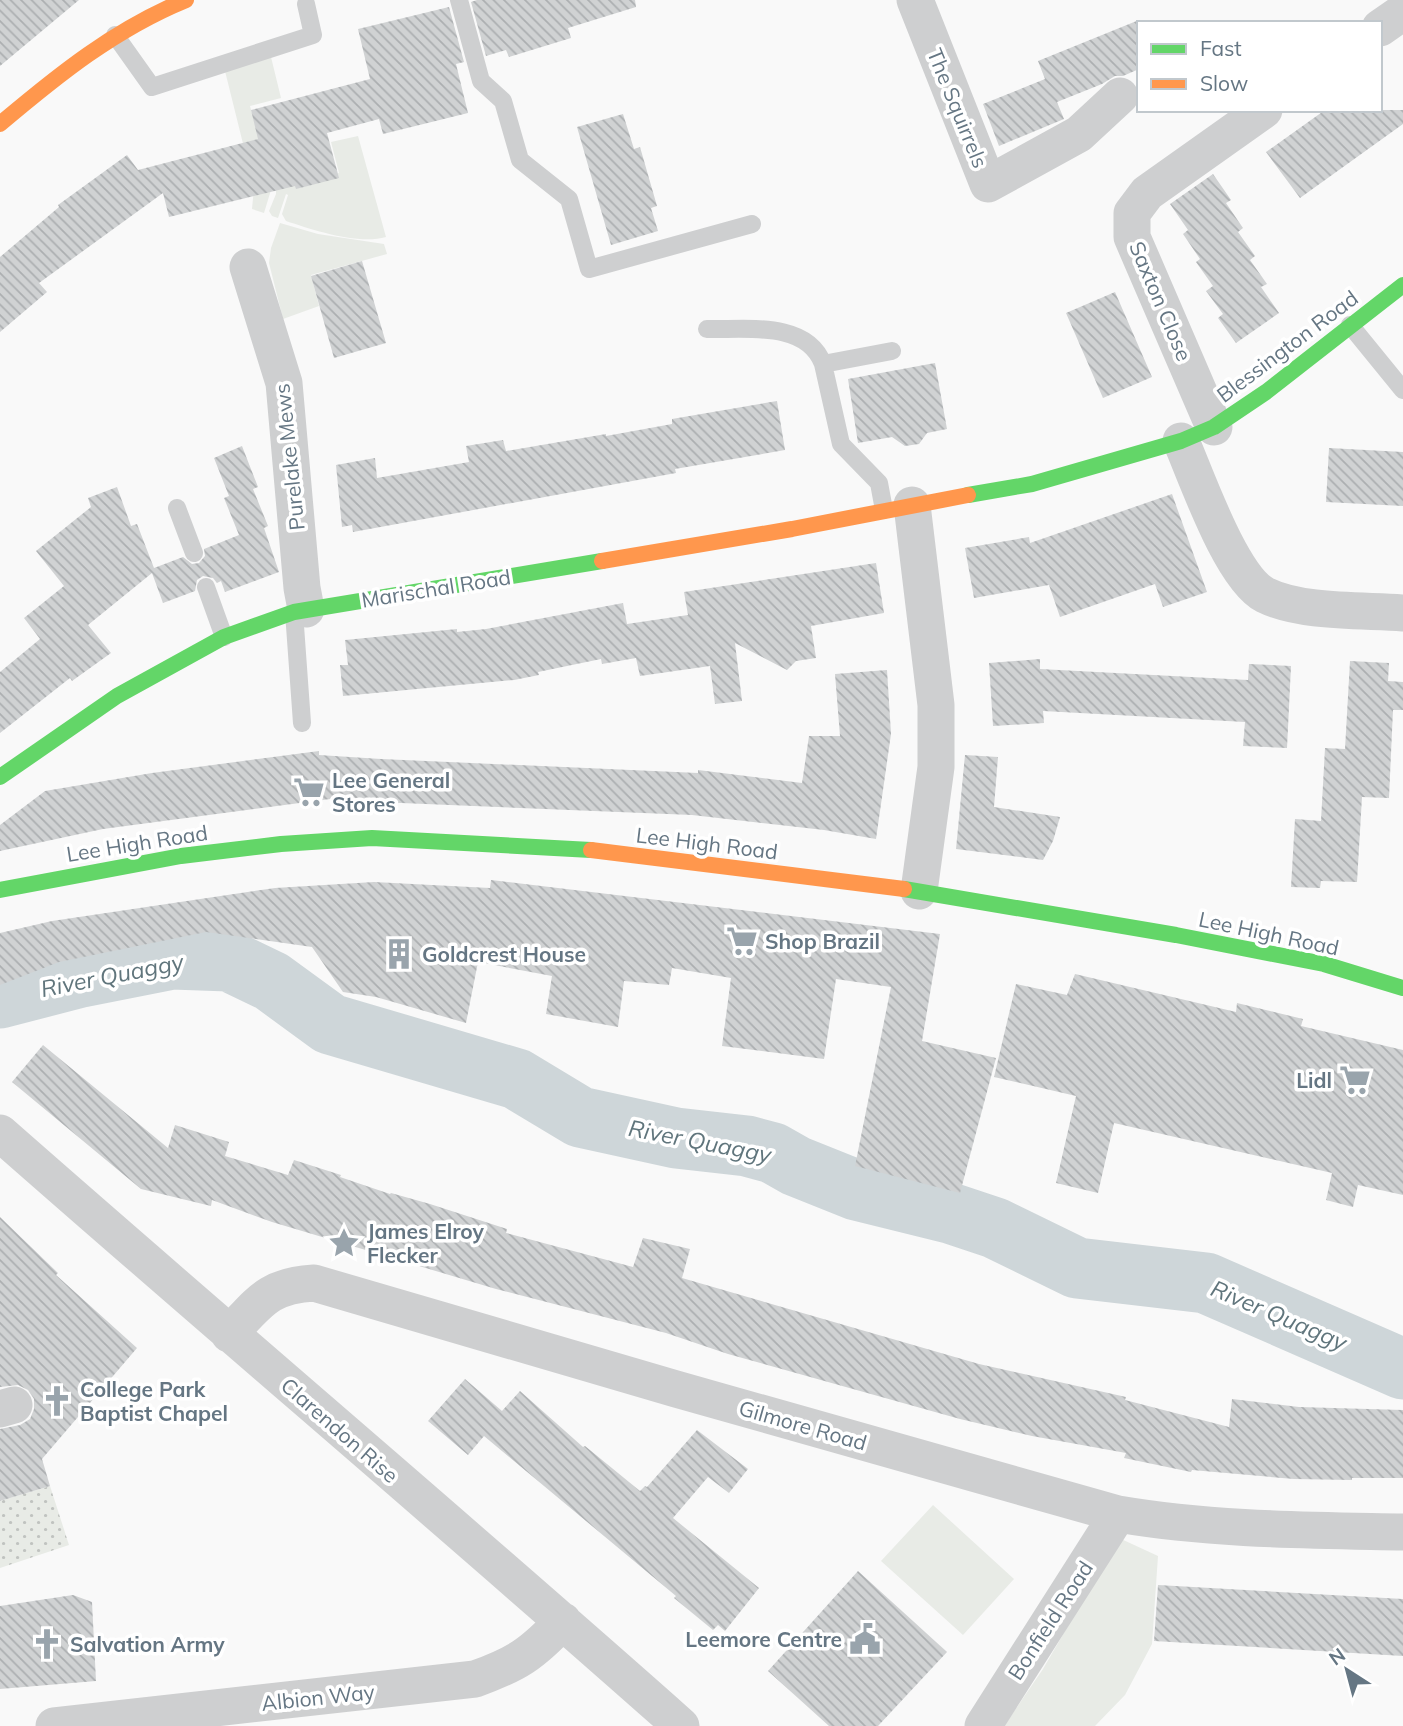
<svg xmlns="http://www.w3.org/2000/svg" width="1403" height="1726" viewBox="0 0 1403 1726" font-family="Mulish,sans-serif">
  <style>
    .grass { fill: #e8ebe6 }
    .garden { fill: url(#garden-dots) }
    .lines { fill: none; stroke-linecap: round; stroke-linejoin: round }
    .river { stroke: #ced6d9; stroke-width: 61 }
    .building { fill: url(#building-back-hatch) }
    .lane { stroke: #cecfd0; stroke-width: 18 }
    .street { stroke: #cecfd0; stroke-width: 37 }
    .fast { stroke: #63d668; stroke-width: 16 }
    .slow { stroke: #ff974d; stroke-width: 16 }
    .labels { text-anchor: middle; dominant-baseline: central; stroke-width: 7; stroke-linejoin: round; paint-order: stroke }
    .street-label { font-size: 21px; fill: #657683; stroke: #fff }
    .poi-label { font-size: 21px; font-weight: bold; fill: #657683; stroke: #fff; text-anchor: start }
    .water-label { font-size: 23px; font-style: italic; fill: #60757c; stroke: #fff }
  </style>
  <defs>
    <pattern id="garden-dots" width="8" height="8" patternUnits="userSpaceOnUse" patternTransform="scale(1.75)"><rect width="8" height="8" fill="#e8ebe6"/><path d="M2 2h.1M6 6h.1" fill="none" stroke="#c0c3c0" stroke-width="1.8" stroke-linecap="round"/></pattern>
    <pattern id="building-back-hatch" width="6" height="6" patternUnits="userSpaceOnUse" patternTransform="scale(1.75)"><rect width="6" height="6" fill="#d0d2d3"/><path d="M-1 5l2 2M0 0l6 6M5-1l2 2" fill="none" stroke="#acafb1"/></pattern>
  </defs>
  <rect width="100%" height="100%" fill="#f9f9f9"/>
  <!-- grass -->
  <path class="grass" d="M271 57 281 98 250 106 261 146 296 183 339 173 331 142 358 136 386 237C358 245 313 230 286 221L282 214 288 195 286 194 278 218 272 216 269 211 276 194V188L271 190 264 213 252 209 254 188 225 71Z
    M280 223 318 234 384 244 387 254 311 275 319 306 283 319 269 263 271 248Z
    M933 1505 1014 1579 963 1635 881 1561Z
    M1119 1538 1158 1556 1152 1644 1125 1695 1095 1726H1004L1043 1669Z"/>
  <!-- garden -->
  <path class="garden" d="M50 1486 69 1545 0 1568V1501Z"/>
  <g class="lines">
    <!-- river -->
    <path class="river" d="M0 998 81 977 172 959 229 961 271 981 330 1024 517 1079 580 1117 676 1138 747 1146 773 1153 796 1166 856 1190 953 1214 995 1228 1077 1268 1206 1283 1403 1369"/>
  </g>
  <!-- building -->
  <path class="building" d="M0 0H79L0 66Z
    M477 0H635L636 7 568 28 571 38 509 57 506 50 486 56 471 2Z
    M449 7 464 62 456 64 468 113 383 134 379 119 327 133 339 178 296 189 295 186 169 217 163 193 39 283 47 292 0 332V257L59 207 58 205 127 155 138 170 258 139 251 110 370 79 358 29Z
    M1139 20V69L1123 76H1115L1102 84 1057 102 1064 119 999 146 983 104 1045 79 1038 61Z
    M1325 110H1403V124L1300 198 1266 152Z
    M623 114 634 149 640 147 657 206 651 208 658 231 611 245 577 127Z
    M1213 174 1231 200 1226 203 1243 228 1238 232 1255 256 1250 260 1267 284 1261 287 1279 313 1236 343 1218 318 1223 314 1206 291 1213 286 1196 262 1200 259 1183 234 1188 230 1170 204Z
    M362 261 386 343 334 358 311 276Z
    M1115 292 1152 377 1103 398 1066 313Z
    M935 363 947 429 927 433 919 444 905 446 892 437 858 443 848 379Z
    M777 401 785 450 675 469 676 473 353 532 352 525 342 527 336 465 375 458 377 478 469 462 466 446 503 440 506 451 606 434V436L672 424V419Z
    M242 446 258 487 253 489 268 526 264 528 279 572 225 592 221 581 217 583 213 578 203 576 197 580 195 591 163 603 152 573 88 625 111 653 72 681 70 678 0 733V672L40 639 24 618 64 586 36 551 91 507 88 498 117 487 131 526 137 524 154 568 183 557 192 564 199 563 205 556 204 549 239 535 224 498 229 496 214 458Z
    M1329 448 1403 452V506L1326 502Z
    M1172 494 1207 592 1163 607 1155 584 1060 617 1049 585 974 598 965 548 1029 537 1030 543Z
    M876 563 884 613 811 626 816 658 796 661 787 670 735 643 742 701 715 704 710 666 640 676 636 658 602 664 601 659 538 672 539 675 514 680 343 696 340 665H348L345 640 457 629V632L486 629 623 603 627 624 688 615 684 592Z
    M1040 659V669L1248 680 1249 664 1291 666 1287 748 1243 746 1245 722 1043 711 1044 723 993 726 989 663Z
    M1350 661 1389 663 1388 681 1403 682V710H1393L1389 798 1362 797 1357 882 1321 881 1320 888 1291 887 1295 819 1321 821 1325 748 1345 749Z
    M887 670 891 734 876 839 824 830 692 815 353 801V796L103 829 0 851V825L45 791 152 773 319 751V755L381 759 698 773V770L802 783 809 736H840L835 674Z
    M965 755 998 757 994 807 1060 817 1053 841 1043 860 956 849Z
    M491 880 940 934 922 1041 996 1058 960 1193 855 1166 891 987 836 979 824 1059 722 1046 731 978 672 968 669 985 624 981 618 1027 546 1014 552 976 478 962 466 1023 376 997 343 992 312 947 206 932 59 962 0 985V933L52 921 275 888 374 882 490 888Z
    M1075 974 1236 1012 1237 1003 1303 1019 1301 1026 1403 1050V1195L1358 1185 1353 1207 1326 1200 1332 1173 1114 1123 1098 1193 1056 1183 1076 1096 994 1077 1016 984 1067 995Z
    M43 1045 168 1148 175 1125 229 1142 225 1156 288 1175 294 1160 341 1175 340 1177 390 1194 391 1193 430 1204 507 1229 506 1233 633 1267 643 1238 690 1249 682 1278 979 1364 1126 1397 1125 1400 1229 1427 1232 1399 1299 1407 1403 1410V1478H1352V1480L1294 1479 1192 1470 1191 1472 1124 1458 1126 1453 1032 1436 960 1419 728 1354 666 1333 496 1289 272 1222 212 1200 211 1206 141 1189 12 1082Z
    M0 1217 58 1273 56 1275 137 1348 42 1459 50 1486 0 1501V1429L20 1425 30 1419 34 1409V1399L28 1390 18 1385 0 1387Z
    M465 1379 502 1411 520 1391 583 1447 585 1446 640 1491 645 1486 647 1487 697 1430 748 1469 729 1493 708 1477 673 1518 759 1588 725 1631 718 1625 713 1630 674 1598 676 1596 484 1436 468 1455 428 1421Z
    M858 1571 947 1652 878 1726H829L768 1671Z
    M1158 1585 1403 1599V1656L1154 1641Z
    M73 1595 92 1602 96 1681 0 1689V1606Z"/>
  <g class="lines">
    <!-- lane -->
    <path class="lane" d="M459 0 481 81 503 101 520 160 569 199 589 269 752 224
      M115 35 152 87 313 35 306 4
      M1350 325 1403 390
      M707 329C744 330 807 320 823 364L841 444 879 483 884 510
      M823 364 892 351
      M177 508 194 553
      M206 587 224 637
      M294 612 302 723"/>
    <!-- street -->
    <path class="street" d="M915 0 988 184 1079 134 1120 96
      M1380 28 1403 12
      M248 267 284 383 302 588 306 609
      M1214 427 1132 237V213L1147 193 1264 110
      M1181 441C1197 478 1231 577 1265 595 1301 613 1363 610 1403 613
      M912 505 936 705V767L919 891
      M0 1133C226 1332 456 1526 681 1726
      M229 1334C260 1302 267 1286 314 1283L676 1389 1118 1514C1212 1530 1308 1530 1403 1532
      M0 1409 14 1405
      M54 1726 475 1679C517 1664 532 1654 563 1621
      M983 1726 1118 1514"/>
    <!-- fast -->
    <path class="fast" d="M968 495 1032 484 1181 441 1214 427 1266 392 1403 285
      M0 777 117 696 224 637 294 612 602 561
      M904 889 1176 935 1324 964 1403 988
      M0 890 181 856 281 844 372 838 591 850"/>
    <!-- slow -->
    <path class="slow" d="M0 124C58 75 115 29 186 0
      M602 561 792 529 968 495
      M591 850 904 889"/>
  </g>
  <!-- icons -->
  <defs>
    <symbol id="supermarket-bare" viewBox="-9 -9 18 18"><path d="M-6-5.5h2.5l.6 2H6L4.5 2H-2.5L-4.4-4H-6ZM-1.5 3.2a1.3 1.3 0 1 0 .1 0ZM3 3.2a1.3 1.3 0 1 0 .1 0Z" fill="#99a4ac" stroke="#fff" stroke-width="2.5" paint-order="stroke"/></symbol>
    <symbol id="building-bare" viewBox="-9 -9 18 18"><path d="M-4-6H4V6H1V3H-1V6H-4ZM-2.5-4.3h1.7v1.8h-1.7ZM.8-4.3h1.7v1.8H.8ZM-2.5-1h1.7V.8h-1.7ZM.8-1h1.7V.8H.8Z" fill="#99a4ac" stroke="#fff" stroke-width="2.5" paint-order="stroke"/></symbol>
    <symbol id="sight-bare" viewBox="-9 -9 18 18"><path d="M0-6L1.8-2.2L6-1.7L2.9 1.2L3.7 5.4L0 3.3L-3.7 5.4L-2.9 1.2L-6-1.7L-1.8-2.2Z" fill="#99a4ac" stroke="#fff" stroke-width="2.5" paint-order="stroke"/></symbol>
    <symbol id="church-bare" viewBox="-9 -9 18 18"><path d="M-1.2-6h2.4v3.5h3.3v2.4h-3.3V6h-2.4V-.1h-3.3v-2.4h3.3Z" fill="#99a4ac" stroke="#fff" stroke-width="2.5" paint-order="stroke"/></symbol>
    <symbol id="civic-bare" viewBox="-9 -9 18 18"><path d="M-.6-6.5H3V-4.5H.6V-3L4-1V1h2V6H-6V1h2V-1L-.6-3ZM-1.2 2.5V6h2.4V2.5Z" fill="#99a4ac" stroke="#fff" stroke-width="2.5" paint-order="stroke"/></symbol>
  </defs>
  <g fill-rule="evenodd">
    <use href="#supermarket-bare" x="287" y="770" width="44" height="44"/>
    <use href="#supermarket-bare" x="720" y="919" width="44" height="44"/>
    <use href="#building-bare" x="377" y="932" width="44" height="44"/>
    <use href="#supermarket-bare" x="1333" y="1058" width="44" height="44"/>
    <use href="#sight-bare" x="322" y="1221" width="44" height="44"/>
    <use href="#church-bare" x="35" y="1379" width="44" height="44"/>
    <use href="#civic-bare" x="843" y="1617" width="44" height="44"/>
    <use href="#church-bare" x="25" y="1622" width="44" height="44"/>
  </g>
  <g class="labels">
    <!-- street labels -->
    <g class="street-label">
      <text transform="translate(958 108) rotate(68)">The Squirrels</text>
      <text transform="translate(1161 301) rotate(67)">Saxton Close</text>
      <text transform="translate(1287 346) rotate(-37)">Blessington Road</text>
      <text transform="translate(289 457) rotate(-96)">Purelake Mews</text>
      <text transform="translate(436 588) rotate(-9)">Marischal Road</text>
      <text transform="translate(137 843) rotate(-9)">Lee High Road</text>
      <text transform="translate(707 843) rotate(7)">Lee High Road</text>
      <text transform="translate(1269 933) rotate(12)">Lee High Road</text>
      <text transform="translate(803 1425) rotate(16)">Gilmore Road</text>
      <text transform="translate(340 1430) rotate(41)">Clarendon Rise</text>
      <text transform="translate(1050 1620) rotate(-57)">Bonfield Road</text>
      <text transform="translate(318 1697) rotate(-6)">Albion Way</text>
    </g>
    <!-- poi labels -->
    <g class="poi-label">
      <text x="332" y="780">Lee General<tspan x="332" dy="24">Stores</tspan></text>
      <text x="765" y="941">Shop Brazil</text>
      <text x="422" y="954">Goldcrest House</text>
      <text x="1332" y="1080" text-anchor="end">Lidl</text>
      <text x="367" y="1231">James Elroy<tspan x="367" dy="24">Flecker</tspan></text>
      <text x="80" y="1389">College Park<tspan x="80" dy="24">Baptist Chapel</tspan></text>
      <text x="842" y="1639" text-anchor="end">Leemore Centre</text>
      <text x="70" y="1644">Salvation Army</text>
    </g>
    <!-- water labels -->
    <g class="water-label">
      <text transform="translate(112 975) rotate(-11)">River Quaggy</text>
      <text transform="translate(700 1141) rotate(11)">River Quaggy</text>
      <text transform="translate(1279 1315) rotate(23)">River Quaggy</text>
    </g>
  </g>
  <!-- legend -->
  <rect x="1137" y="21" width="245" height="91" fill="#ffffff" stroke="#c1c8cd" stroke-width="2"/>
  <rect x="1151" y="44" width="35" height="10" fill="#63d668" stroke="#c1c8cd" stroke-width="2"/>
  <text x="1200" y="56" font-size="21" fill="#657683">Fast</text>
  <rect x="1151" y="79" width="35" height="10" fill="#ff974d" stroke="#c1c8cd" stroke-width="2"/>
  <text x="1200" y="91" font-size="21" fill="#657683">Slow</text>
  <!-- north arrow -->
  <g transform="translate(1347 1670) rotate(324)" stroke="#ffffff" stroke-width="5" paint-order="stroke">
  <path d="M0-5L12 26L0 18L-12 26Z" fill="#657683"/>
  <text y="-10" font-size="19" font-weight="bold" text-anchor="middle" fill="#657683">N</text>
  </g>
</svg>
